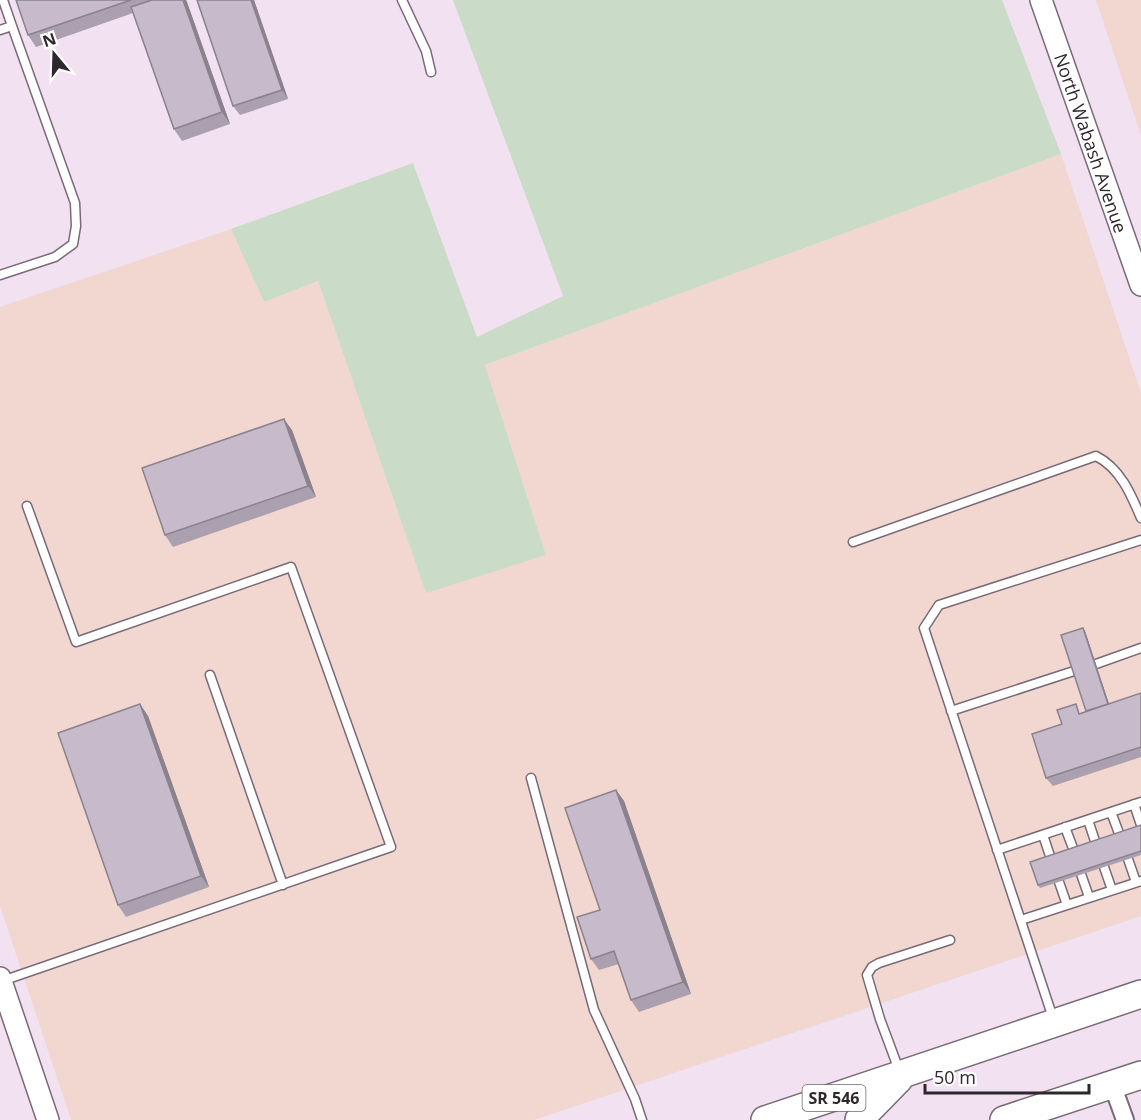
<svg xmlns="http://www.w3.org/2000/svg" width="1141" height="1120" viewBox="0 0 1141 1120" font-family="'Open Sans',sans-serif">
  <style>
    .industrial { fill: #f1d7d0 }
    .green { fill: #cadcc8 }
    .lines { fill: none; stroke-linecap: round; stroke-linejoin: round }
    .service-casing { stroke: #786a78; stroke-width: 11 }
    .minor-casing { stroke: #786a78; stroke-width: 20 }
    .tertiary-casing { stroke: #786a78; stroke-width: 24 }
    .primary-casing { stroke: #786a78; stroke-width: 30 }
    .service { stroke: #fff; stroke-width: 8 }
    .minor { stroke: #fff; stroke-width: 16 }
    .tertiary { stroke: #fff; stroke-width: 21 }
    .primary { stroke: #fff; stroke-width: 27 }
    .wall { fill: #aaa0af }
    .shaded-wall { fill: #8b828e }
    .building { fill: #c6bacb; stroke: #8b828e; stroke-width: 1.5 }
    .labels { text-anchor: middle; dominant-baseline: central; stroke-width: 5; stroke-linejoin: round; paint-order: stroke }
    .shield { fill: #fff; stroke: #6d686c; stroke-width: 1.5 }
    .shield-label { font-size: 16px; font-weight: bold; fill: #2e272d }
    .street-label { font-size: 18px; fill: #2e272d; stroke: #fff }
  </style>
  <rect width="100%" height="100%" fill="#f2e1f1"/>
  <!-- industrial -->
  <path class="industrial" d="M1096 0H1141V136Z
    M1061 154 1141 393V916L534 1120H71L0 906V307L231 229 264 302 318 281 426 592 546 555 485 365Z"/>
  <!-- green -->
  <path class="green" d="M453 0H1002L1061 154 485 365 546 555 426 593 318 281 264 302 231 229 413 163 477 337 563 296Z"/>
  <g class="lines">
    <defs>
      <path id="service" d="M402 0 426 51 431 72
        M0 30 12 26 3 0
        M0 275 55 257 73 244 76 226 75 203 12 26
        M853 542 1096 456C1120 468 1131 494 1141 518
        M1096 664 1141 648
        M210 675 283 885
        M951 711 1074 671
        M531 778 594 1010 635 1099 642 1120
        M1134 804 1141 825
        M1111 812 1120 836
        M1088 820 1096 844
        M1065 827 1074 851
        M1043 835 1051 859
        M997 850 1141 802
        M1128 859 1136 882
        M1104 867 1112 890
        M1081 874 1089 897
        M1059 882 1067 905
        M1021 920 1141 881
        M2 981 391 847 291 567 76 642 27 506
        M1054 1021 924 628 939 605 1141 540
        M899 1070 880 1019 867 975 872 967 879 963 950 940"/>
      <path id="minor" d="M1112 1084 1125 1120"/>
      <path id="tertiary" d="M1041 0 1141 285
        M0 978 48 1120"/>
      <path id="primary" d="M765 1120 1141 994
        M859 1120 899 1079
        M1004 1120 1141 1075"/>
    </defs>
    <!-- service casing -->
    <use href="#service" class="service-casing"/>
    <!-- minor casing -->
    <use href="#minor" class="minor-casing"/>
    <!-- tertiary casing -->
    <use href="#tertiary" class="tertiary-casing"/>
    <!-- primary casing -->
    <use href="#primary" class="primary-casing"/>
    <!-- service -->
    <use href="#service" class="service"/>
    <!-- minor -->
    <use href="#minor" class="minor"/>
    <!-- tertiary -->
    <use href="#tertiary" class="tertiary"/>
    <!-- primary -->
    <use href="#primary" class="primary"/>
  </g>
  <!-- wall -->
  <path class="wall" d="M16 0H186L230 124 182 141 174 129 133 13 36 47 28 35Z
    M197 0H254L288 99 240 115 233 106Z
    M292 430 316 497 173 547 165 535Z
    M1085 631 1109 704 1141 694V757L1053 786 1046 778 1062 724 1082 713 1086 711Z
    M140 704 148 716 209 887 126 917 118 905Z
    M616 790 624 801 691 994 639 1012 631 1000 619 964 599 970 591 959 600 910Z
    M1141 825V855L1040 888 1038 885Z"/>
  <!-- shaded-wall -->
  <path class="shaded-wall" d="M183 0H186L187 2 230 124 222 112Z
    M251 0H254L288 99 282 90Z
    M284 419 292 430 316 497 308 486Z
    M1083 628 1085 631 1112 713 1110 710Z
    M140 704 148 716 209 887 201 876Z
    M616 790 624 801 691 994 683 982Z"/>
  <!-- building -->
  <path class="building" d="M16 0H131L28 35Z
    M152 0H183L222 112 174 129 131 7Z
    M197 0H251L282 90 233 106Z
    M284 419 308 486 165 535 142 468Z
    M1083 628 1108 704 1086 711 1061 635Z
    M1141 693V747L1046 778 1032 734 1062 724 1057 710 1076 704 1079 714Z
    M140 704 201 876 118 905 58 733Z
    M616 790 683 982 631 1000 614 951 591 959 577 917 600 910 565 808Z
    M1141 825V851L1038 885 1030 862Z"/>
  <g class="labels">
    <!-- shield labels -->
    <rect class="shield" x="802.5" y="1085" width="63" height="26" rx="4.5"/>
    <g class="shield-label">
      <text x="834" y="1098">SR 546</text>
    </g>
    <!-- street labels -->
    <g class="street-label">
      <text transform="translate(1091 143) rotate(71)">North Wabash Avenue</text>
    </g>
  </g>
  <!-- north arrow -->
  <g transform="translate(54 54) rotate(341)" stroke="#ffffff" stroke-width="4.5" paint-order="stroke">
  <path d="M0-4.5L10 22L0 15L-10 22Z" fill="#2e272d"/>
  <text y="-9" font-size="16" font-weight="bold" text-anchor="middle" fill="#2e272d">N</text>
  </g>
  <!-- scale -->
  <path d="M925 1084v9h164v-9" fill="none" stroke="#2e272d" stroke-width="3"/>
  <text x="934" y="1084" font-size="18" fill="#2e272d" stroke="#ffffff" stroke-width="4.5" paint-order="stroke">50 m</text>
</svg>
